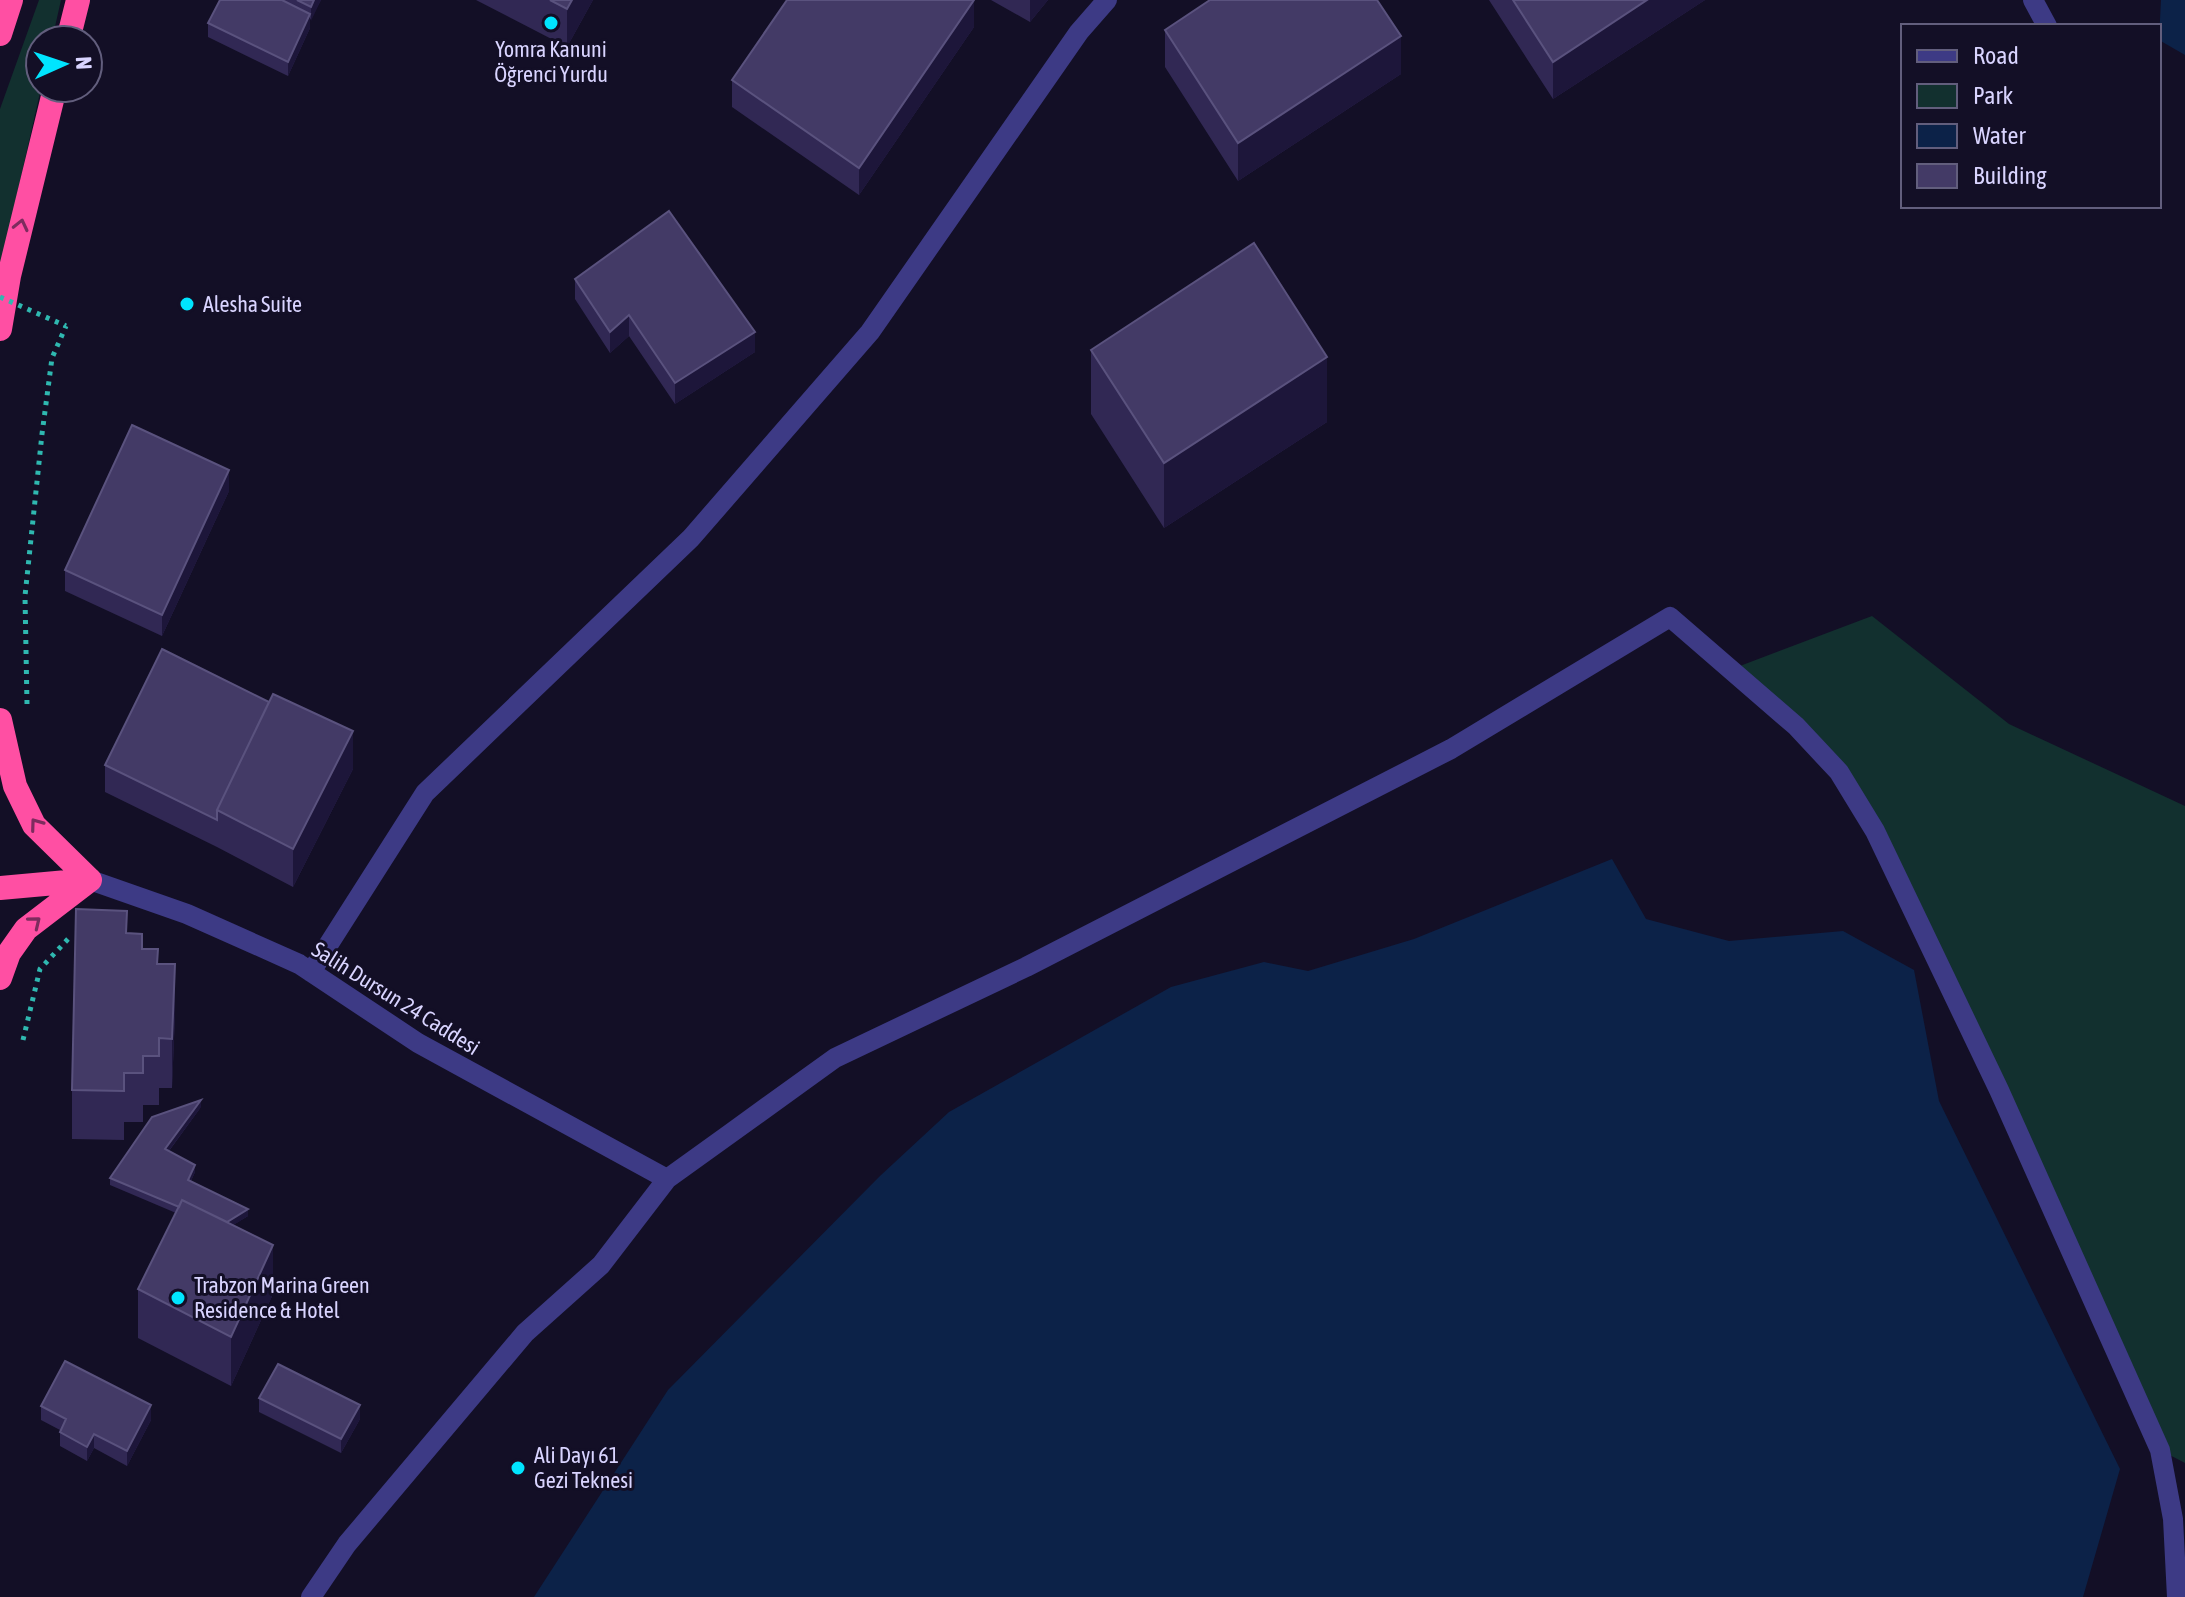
<svg xmlns="http://www.w3.org/2000/svg" width="2185" height="1597" viewBox="0 0 2185 1597" font-family="'Asap Condensed',sans-serif">
  <style>
    .green { fill: #12302f }
    .water { fill: #0c2248 }
    .lines { fill: none; stroke-linecap: round; stroke-linejoin: round }
    .path { stroke: #2fb8b0; stroke-width: 5; stroke-dasharray: 4 6; stroke-linecap: butt }
    .minor { stroke: #3d3a85; stroke-width: 20 }
    .highway { stroke: #ff4fa3; stroke-width: 24 }
    .path-bridge { stroke: #2fb8b0; stroke-width: 5; stroke-dasharray: 4 6; stroke-linecap: butt }
    .wall { fill: #312854 }
    .shaded-wall { fill: #1d163a }
    .building { fill: #433a66; stroke: #5a527e; stroke-width: 2 }
    .oneway { stroke: #7d2c5e }
    .poi-dot { fill: #00e5ff; stroke: #130f26; stroke-width: 3 }
    .labels { text-anchor: middle; dominant-baseline: central; stroke-width: 6; stroke-linejoin: round; paint-order: stroke }
    .poi-label { font-size: 22px; fill: #d9d4ff; stroke: #130f26; text-anchor: start }
    .street-label { font-size: 22px; fill: #d9d4ff; stroke: #130f26 }
  </style>
  <rect width="100%" height="100%" fill="#130f26"/>
  <!-- green -->
  <path class="green" d="M39 0H61L52 40H40L41 88 0 270V109Z
    M1872 616 2009 724 2185 806V1463L2160 1450 1839 772 1732 669Z"/>
  <!-- water -->
  <path class="water" d="M2161 0H2185V55L2159 40Z
    M1612 859 1646 919 1729 941 1843 931 1914 970 1939 1101 2120 1469 2083 1597H534L668 1390 880 1176 949 1112 1171 987 1264 962 1308 971 1414 939Z"/>
  <g class="lines">
    <!-- path -->
    <path class="path" d="M27 704 25 596 42 434 52 358 66 326
      M23 1040 40 969 68 939"/>
    <!-- minor -->
    <path class="minor" d="M2033 0 2047 26
      M90 880 187 914 299 964 418 1043 667 1179
      M311 972 425 793 691 538 870 332 1079 32 1107 0
      M311 1597 347 1544 525 1333 601 1265 667 1179 731 1133 835 1058 1026 967 1451 749 1670 617 1796 726 1839 772 1875 831 1999 1090 2160 1450 2173 1519 2177 1597"/>
    <!-- highway -->
    <path class="highway" d="M0 34 11 0
      M68 40 78 0
      M0 329 9 276 55 88
      M0 720 15 786 34 825 90 880
      M0 888 89 880
      M0 978 9 953 26 929 90 880"/>
    <!-- path-bridge -->
    <path class="path-bridge" d="M0 297 66 326"/>
  </g>
  <!-- wall -->
  <path class="wall" d="M220 0H321L310 20V28L288 76 208 37V23Z
    M476 0H593L567 47Z
    M991 0H1048L1030 22Z
    M1489 0H1705L1553 99Z
    M974 27 859 195 732 107V80Z
    M1165 30 1401 74 1238 181 1165 67Z
    M575 279 755 352 675 404 629 336 610 353 575 299Z
    M1091 350 1327 422 1164 528 1091 414Z
    M229 491 162 636 65 591V570Z
    M105 765 353 769 293 887 217 847 105 792Z
    M127 933 158 964 175 1014 172 1088H159V1105H143V1122H124V1140L72 1139V1090Z
    M201 1107 169 1151 195 1172 191 1181 248 1216 233 1225 273 1294 231 1386 138 1338V1289L176 1213 110 1185V1178Z
    M259 1398 360 1419 341 1453 259 1412Z
    M41 1406 151 1420 127 1466 94 1448 87 1461 60 1446V1430L41 1420Z"/>
  <!-- shaded-wall -->
  <path class="shaded-wall" d="M314 0H321L311 21V7Z
    M572 0H593L567 47V9Z
    M974 0V27L859 195V168Z
    M1030 0H1048L1030 22Z
    M1647 0H1705L1553 99V62Z
    M310 14V28L288 76V62Z
    M1401 36V74L1238 181V143Z
    M629 315V336L610 353V332Z
    M755 332V352L675 404V383Z
    M1327 357V422L1164 528V463Z
    M229 470V491L162 636V615Z
    M353 731V769L293 887V849Z
    M175 964V1014L172 1088V1039Z
    M201 1100V1107L165 1156V1149Z
    M195 1165V1172L188 1187V1180Z
    M248 1209V1216L222 1232V1225Z
    M273 1245V1294L231 1386V1337Z
    M151 1405V1420L127 1466V1451Z
    M360 1405V1419L341 1453V1439Z
    M94 1434V1448L87 1461V1447Z"/>
  <!-- building -->
  <path class="building" d="M220 0H282L310 14 288 62 208 23Z
    M297 0H314L311 7Z
    M550 0H572L567 9Z
    M787 0H974L859 168 732 80Z
    M1210 0H1377L1401 36 1238 143 1165 30Z
    M1513 0H1647L1553 62Z
    M669 211 755 332 675 383 629 315 610 332 575 279Z
    M1254 243 1327 357 1164 463 1091 350Z
    M132 425 229 470 162 615 65 570Z
    M162 649 269 702 217 810V820L105 765Z
    M273 694 353 731 293 849 217 810Z
    M76 909 127 911 126 933 142 934V949H158L157 964H175L172 1039 159 1038V1056H143V1073H124V1091L72 1090Z
    M201 1100 165 1149 195 1165 188 1180 248 1209 227 1222 182 1200 179 1207 110 1178 152 1117Z
    M182 1200 273 1245 231 1337 138 1289Z
    M65 1361 151 1405 127 1451 94 1434 87 1447 60 1432 66 1419 41 1406Z
    M278 1364 360 1405 341 1439 259 1398Z"/>
  <!-- one-way arrows -->
  <defs><path id="oneway-chevron" d="M-2-3.5L2.5 0L-2 3.5" fill="none" stroke-width="1.6" stroke-linecap="round" stroke-linejoin="round" transform="scale(2)"/></defs>
  <g class="oneway">
    <use href="#oneway-chevron" transform="translate(21 225) rotate(-77)"/>
    <use href="#oneway-chevron" transform="translate(36 824) rotate(-126)"/>
    <use href="#oneway-chevron" transform="translate(35 922) rotate(-39)"/>
  </g>
  <!-- markers -->
  <g class="poi-dot">
    <circle cx="551" cy="23" r="8"/>
    <circle cx="187" cy="304" r="8"/>
    <circle cx="178" cy="1298" r="8"/>
    <circle cx="518" cy="1468" r="8"/>
  </g>
  <g class="labels">
    <!-- poi labels -->
    <g class="poi-label">
      <text x="551" y="49" text-anchor="middle">Yomra Kanuni<tspan x="551" dy="25">Öğrenci Yurdu</tspan></text>
      <text x="203" y="304">Alesha Suite</text>
      <text x="194" y="1285">Trabzon Marina Green<tspan x="194" dy="25">Residence &amp; Hotel</tspan></text>
      <text x="534" y="1455">Ali Dayı 61<tspan x="534" dy="25">Gezi Teknesi</tspan></text>
    </g>
    <!-- street labels -->
    <g class="street-label">
      <text transform="translate(396 998) rotate(32)">Salih Dursun 24 Caddesi</text>
    </g>
  </g>
  <!-- legend -->
  <rect x="1901" y="24" width="260" height="184" fill="#130f26" stroke="#625e7d" stroke-width="2"/>
  <rect x="1917" y="50" width="40" height="12" fill="#3d3a85" stroke="#625e7d" stroke-width="2"/>
  <text x="1973" y="64" font-size="24" fill="#d9d4ff">Road</text>
  <rect x="1917" y="84" width="40" height="24" fill="#12302f" stroke="#625e7d" stroke-width="2"/>
  <text x="1973" y="104" font-size="24" fill="#d9d4ff">Park</text>
  <rect x="1917" y="124" width="40" height="24" fill="#0c2248" stroke="#625e7d" stroke-width="2"/>
  <text x="1973" y="144" font-size="24" fill="#d9d4ff">Water</text>
  <rect x="1917" y="164" width="40" height="24" fill="#433a66" stroke="#625e7d" stroke-width="2"/>
  <text x="1973" y="184" font-size="24" fill="#d9d4ff">Building</text>
  <!-- north arrow -->
  <g transform="translate(64 64) rotate(87)"><circle r="38" fill="#130f26" stroke="#625e7d" stroke-width="2"/>
  <path d="M0-6L14 30L0 20L-14 30Z" fill="#00e5ff"/>
  <text y="-12" font-size="22" font-weight="bold" text-anchor="middle" fill="#d9d4ff">N</text>
  </g>
</svg>
